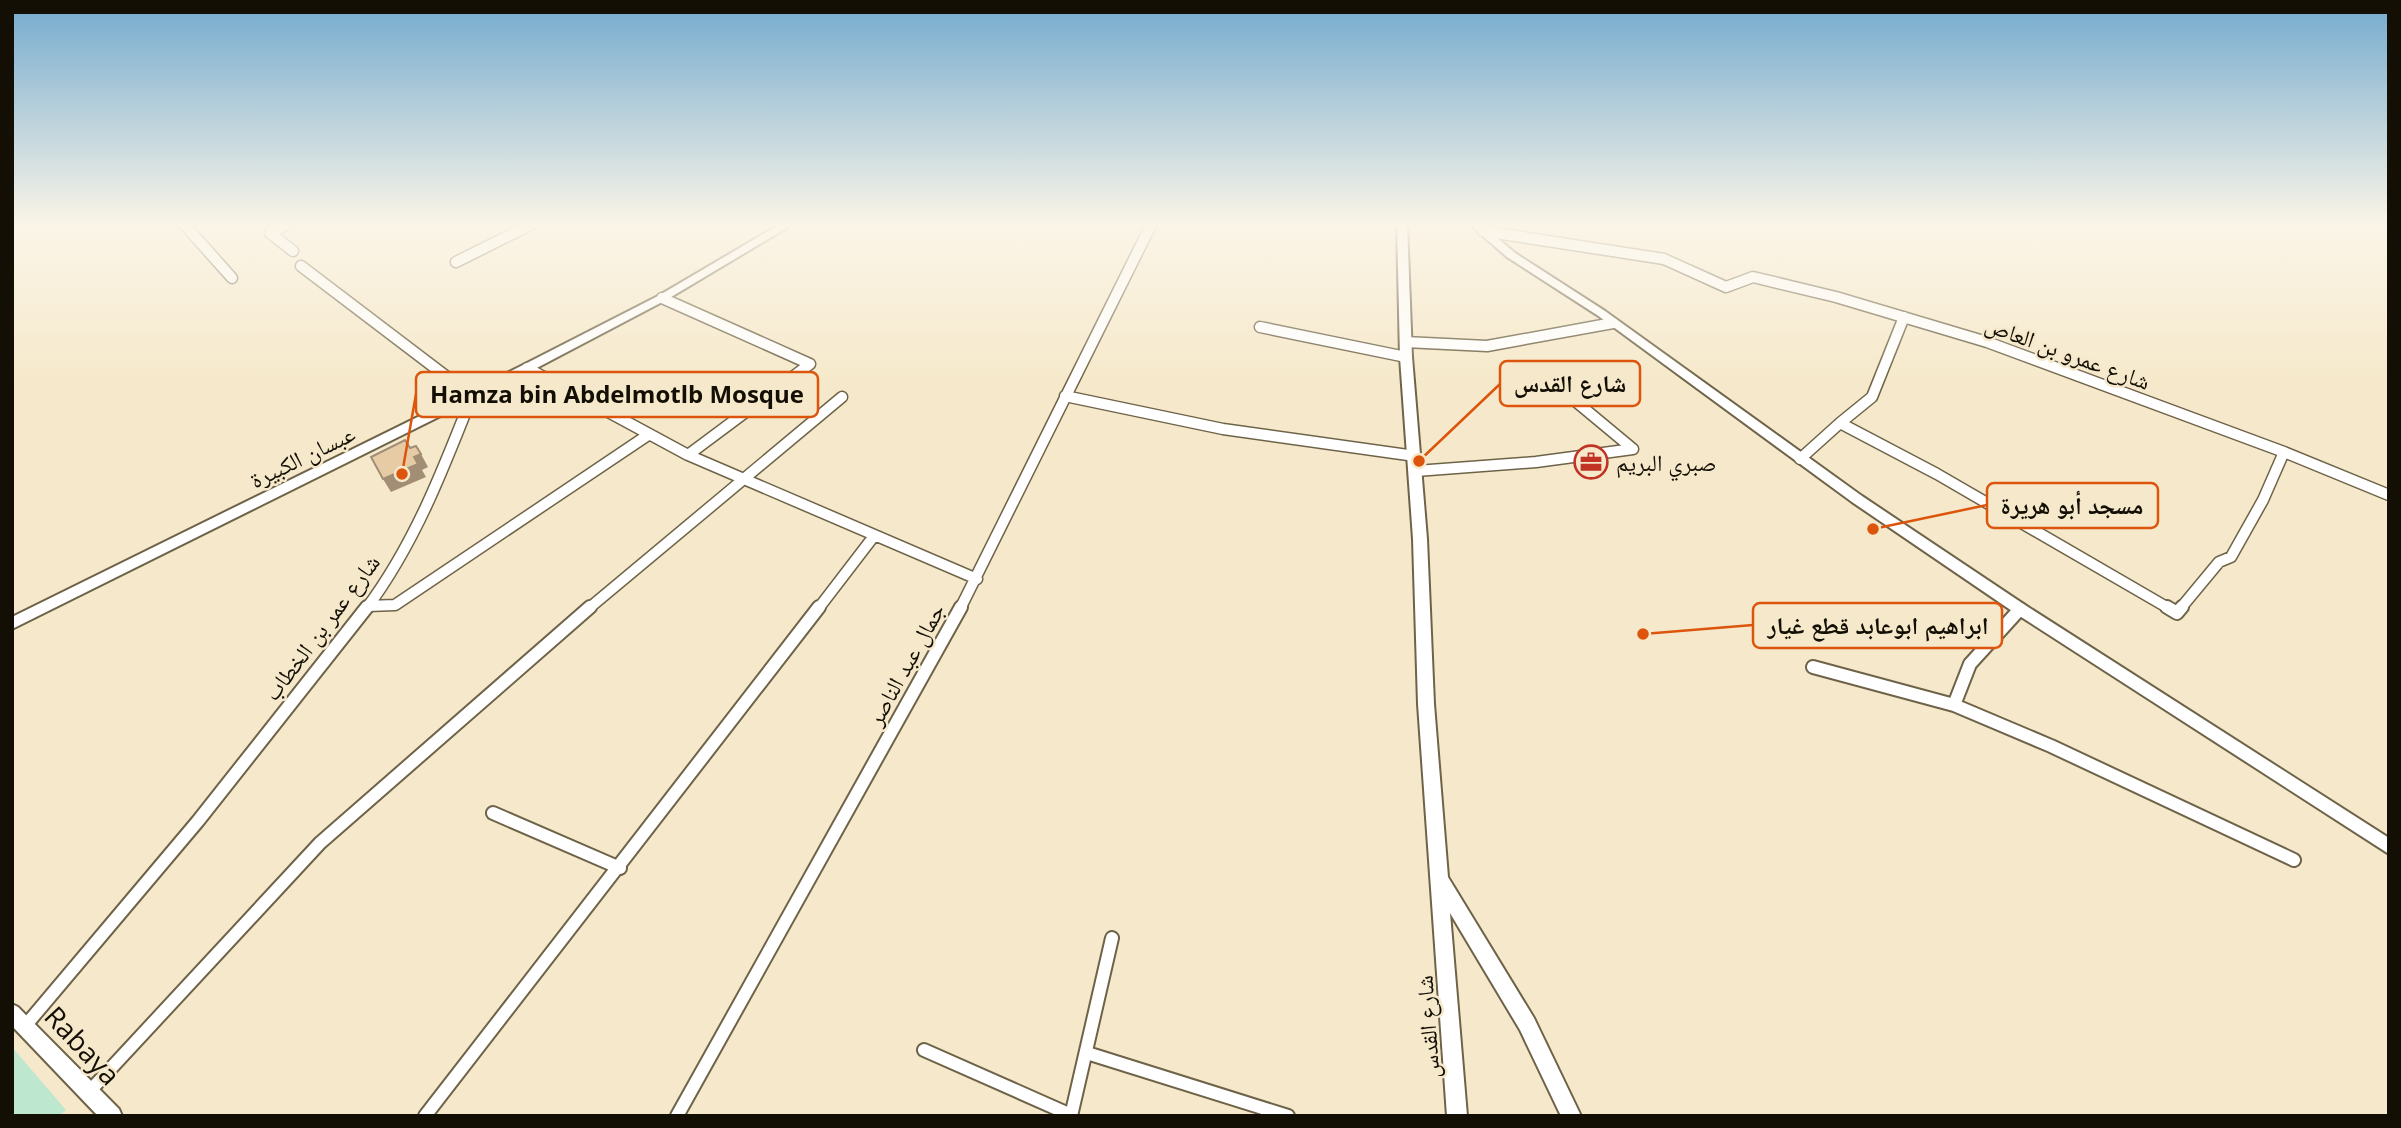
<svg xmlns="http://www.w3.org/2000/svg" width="2401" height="1128" viewBox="0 0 2401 1128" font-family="'Open Sans','Noto Naskh Arabic',sans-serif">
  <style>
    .green { fill: #bee7cf }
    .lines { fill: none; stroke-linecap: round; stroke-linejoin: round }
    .street-far1-casing { stroke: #6e6348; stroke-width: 13 }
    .street-casing { stroke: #6e6348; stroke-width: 16 }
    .secondary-casing { stroke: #6e6348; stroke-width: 4 }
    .street-far1 { stroke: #fff; stroke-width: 10 }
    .street { stroke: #fff; stroke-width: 12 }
    .secondary { fill: #fff; fill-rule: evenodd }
    .wall { fill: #c7af8e }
    .shaded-wall { fill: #a28e74 }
    .building { fill: #e7cba5; stroke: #a28e74; stroke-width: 2 }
    .labels { text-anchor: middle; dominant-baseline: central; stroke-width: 5; stroke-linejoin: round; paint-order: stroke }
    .street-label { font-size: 23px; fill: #130f05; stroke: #f6e9cb }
    .poi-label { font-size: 23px; fill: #130f05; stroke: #f6e9cb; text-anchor: start }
    .near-street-label { font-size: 28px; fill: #130f05; stroke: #f6e9cb }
    .leader { fill: none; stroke: #dd550c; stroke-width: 2.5 }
    .callout-dot { fill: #dd550c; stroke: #f6e9cb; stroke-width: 2.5 }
    .callout { fill: #f6e9cb; stroke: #dd550c; stroke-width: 2.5 }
    .callout-label { font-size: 24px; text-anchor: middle; font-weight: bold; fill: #130f05 }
  </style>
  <rect width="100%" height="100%" fill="#f6e9cb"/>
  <!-- green -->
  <path class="green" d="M12 1047 66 1110 59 1116H12Z"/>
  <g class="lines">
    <defs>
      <path id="street-far1" d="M183 223 232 278
        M289 223 270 233 293 251
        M1483 231 1664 259 1726 287 1753 277 1836 297 1987 342 2284 452 2389 495
        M456 262 534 223
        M301 266 472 396C443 470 414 545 366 609
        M662 298 810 364 688 455
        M1260 327 1406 357
        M1405 342 1487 346 1613 323
        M527 368 688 455 977 579
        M1065 396 1223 429 1415 456
        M1574 400 1633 449
        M1840 423 1872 397 1904 317
        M1800 459 1840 423 1937 474 2170 609
        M1416 471 1536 462 1633 449
        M368 606 395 605 648 435
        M588 609 842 397
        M818 609 874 536
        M960 609 1152 223
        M2180 609 2219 562 2231 557 2263 500 2284 452"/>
      <path id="street" d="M2167 607 2177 613 2182 607
        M1813 667 1954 705 2051 746 2294 860
        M1954 705 1970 664 2020 609
        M493 813 620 868
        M26 1025 198 821 367 607
        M924 1050 1071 1115
        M1087 1053 1288 1116
        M88 1093 320 843 590 607
        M425 1116 819 607
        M677 1116 961 607
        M1071 1116 1112 938"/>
      <path id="secondary" d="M782 223H795L666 300 531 371 12 629V617L523 365 658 296Z
        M1397 223H1407L1412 357 1427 539 1434 704 1448 877 1534 1018 1581 1116H1561L1520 1030 1450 913 1467 1116H1447L1418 704 1413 539 1400 357Z
        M1468 223H1480L1515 253 1605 311 1862 496 2025 605 2389 838V854L2015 613 1852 502 1597 315 1507 257Z
        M12 1004 18 1007 119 1109 122 1116H98L12 1026Z"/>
    </defs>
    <!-- street-far1 casing -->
    <use href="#street-far1" class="street-far1-casing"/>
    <!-- street casing -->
    <use href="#street" class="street-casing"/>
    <!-- secondary casing -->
    <use href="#secondary" class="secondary-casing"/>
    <!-- street-far1 -->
    <use href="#street-far1" class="street-far1"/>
    <!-- street -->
    <use href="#street" class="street"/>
    <!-- secondary -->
    <use href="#secondary" class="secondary"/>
  </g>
  <!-- wall -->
  <path class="wall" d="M1761 223H1789L1788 228Z"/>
  <!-- shaded-wall -->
  <path class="shaded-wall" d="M421 454 428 467 422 470 426 477 391 492 383 479 414 457Z"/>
  <!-- building -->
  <path class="building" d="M405 440 410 448 416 446 421 454 414 457 418 464 383 479 371 457Z"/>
  <!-- sky -->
  <linearGradient id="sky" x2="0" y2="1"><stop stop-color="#73aace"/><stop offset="0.59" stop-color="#fbf5e8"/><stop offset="1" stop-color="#fbf5e8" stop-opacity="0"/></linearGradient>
  <rect width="2401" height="381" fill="url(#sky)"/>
  <!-- icons -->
  <defs>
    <symbol id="office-ring" viewBox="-11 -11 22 22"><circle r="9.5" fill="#f6e9cb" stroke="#c03325" stroke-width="1.5"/><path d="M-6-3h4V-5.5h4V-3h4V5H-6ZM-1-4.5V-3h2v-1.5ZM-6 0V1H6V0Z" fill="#c03325"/></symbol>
  </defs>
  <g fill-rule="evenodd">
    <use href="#office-ring" x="1572" y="443" width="38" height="38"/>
  </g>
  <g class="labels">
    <!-- street labels -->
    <g class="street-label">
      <text transform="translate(2068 352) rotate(20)">شارع عمرو بن العاص</text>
      <text transform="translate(302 456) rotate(-26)">عبسان الكبيرة</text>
      <text transform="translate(321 627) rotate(-53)">شارع عمر بن الخطاب</text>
      <text transform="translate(905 664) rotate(-61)">جمال عبد الناصر</text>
      <text transform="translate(1427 1027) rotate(-94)">شارع القدس</text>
    </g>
    <!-- poi labels -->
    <g class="poi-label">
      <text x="1616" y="462">صبري البريم</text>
    </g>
    <!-- near-street labels -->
    <g class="near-street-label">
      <text transform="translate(83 1045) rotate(47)">Rabaya</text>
    </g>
  </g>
  <!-- callouts -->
  <path class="leader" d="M1419 461L1500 384M402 474L416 394M1873 529L1987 505M1643 634L1753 625"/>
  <g class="callout-dot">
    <circle cx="1419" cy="461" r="7"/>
    <circle cx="402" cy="474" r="7"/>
    <circle cx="1873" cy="529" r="7"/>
    <circle cx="1643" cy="634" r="7"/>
  </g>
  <g class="callout">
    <rect x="1500" y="361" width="140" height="45" rx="7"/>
    <rect x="416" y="372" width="402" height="45" rx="7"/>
    <rect x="1987" y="483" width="171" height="45" rx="7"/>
    <rect x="1753" y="603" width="249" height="45" rx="7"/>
  </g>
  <g class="callout-label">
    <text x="1570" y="392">شارع القدس</text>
    <text x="617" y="403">Hamza bin Abdelmotlb Mosque</text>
    <text x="2072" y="514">مسجد أبو هريرة</text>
    <text x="1878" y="634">ابراهيم ابوعابد قطع غيار</text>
  </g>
  <!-- border -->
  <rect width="2401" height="1128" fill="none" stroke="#130f05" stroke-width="28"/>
</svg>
